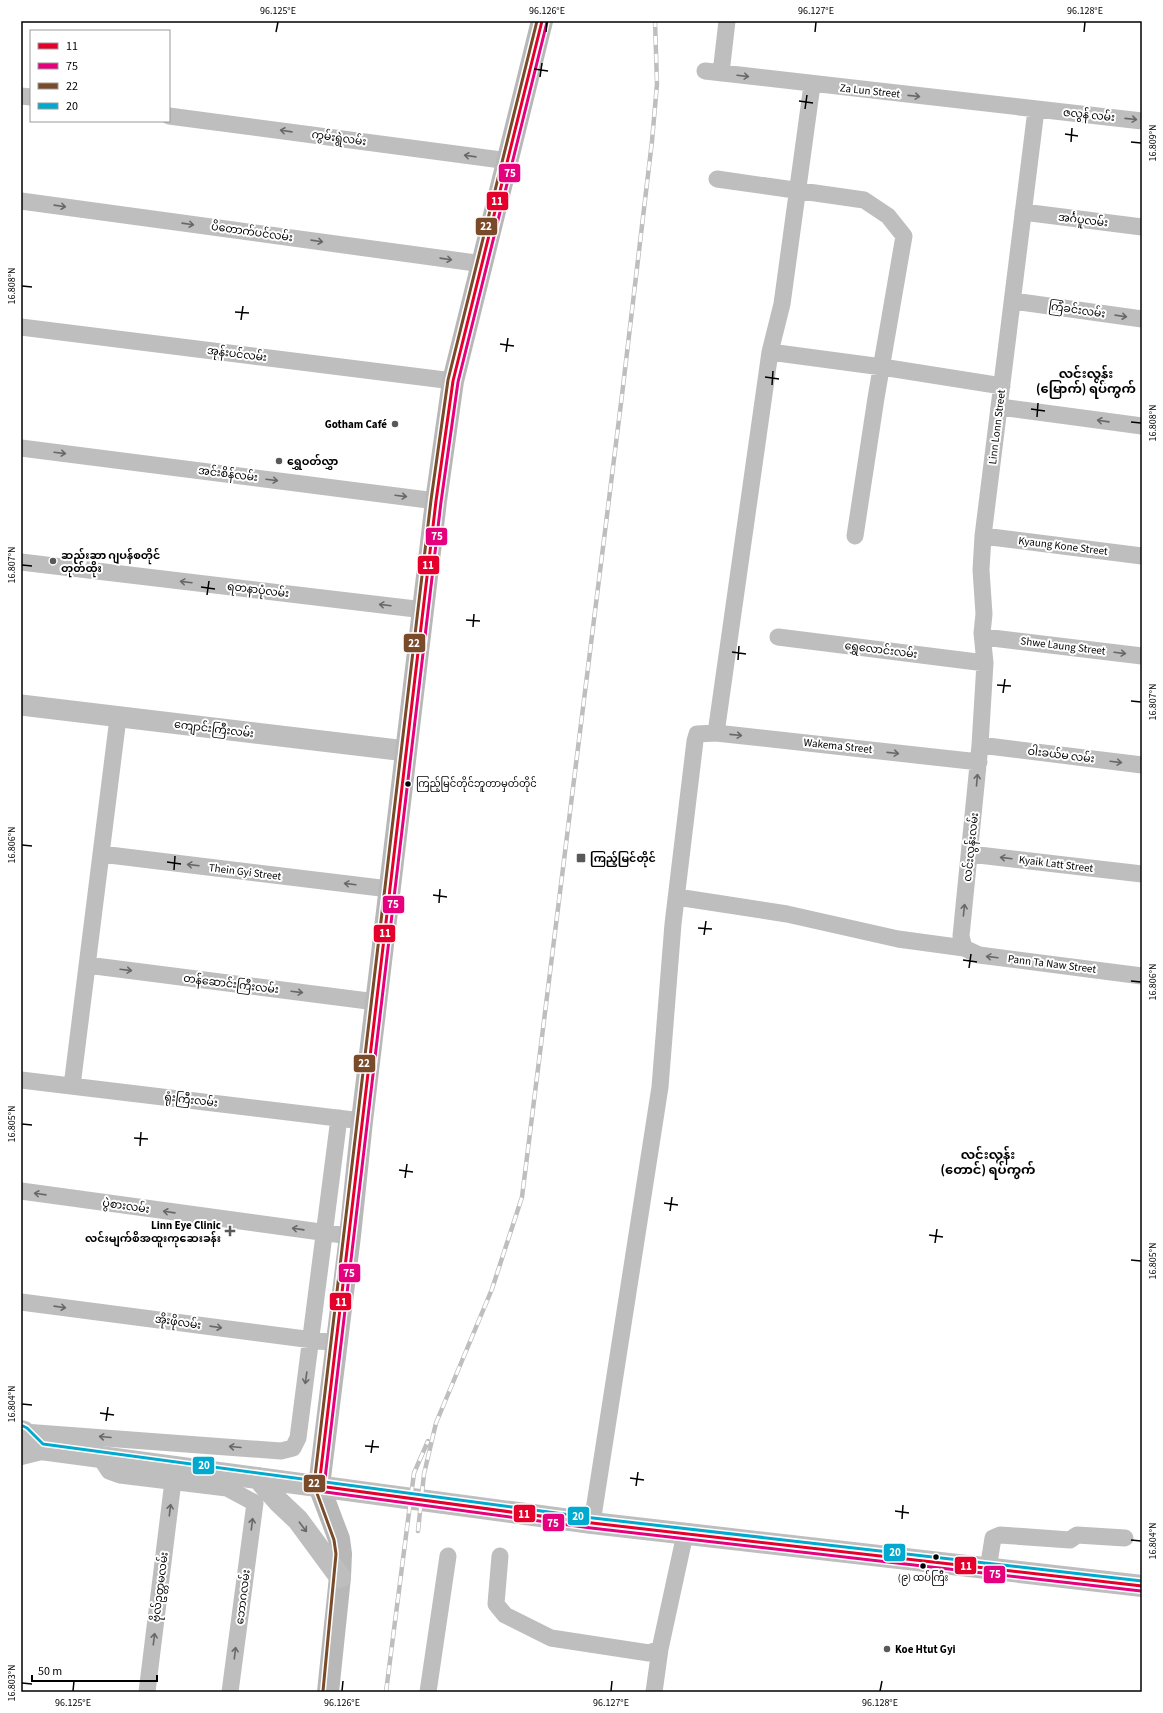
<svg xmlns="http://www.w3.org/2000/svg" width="1163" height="1713" viewBox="0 0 1163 1713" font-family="'Source Sans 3','Noto Sans Myanmar',sans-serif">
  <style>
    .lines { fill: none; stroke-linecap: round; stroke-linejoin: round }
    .minor { stroke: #bebebe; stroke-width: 17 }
    .tertiary { stroke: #bebebe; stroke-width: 21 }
    .secondary { stroke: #b8b8b8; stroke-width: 22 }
    .primary { stroke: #bebebe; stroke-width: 22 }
    .rail-casing { stroke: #bebebe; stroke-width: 4.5 }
    .rail { stroke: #fff; stroke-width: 3; stroke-dasharray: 9; stroke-linecap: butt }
    .bus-1-casing { stroke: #fff; stroke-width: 6 }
    .bus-2-casing { stroke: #fff; stroke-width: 6 }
    .bus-3-casing { stroke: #fff; stroke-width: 6 }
    .bus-4-casing { stroke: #fff; stroke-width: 6 }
    .bus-1 { stroke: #e4002b; stroke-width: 3 }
    .bus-2 { stroke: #e5007d; stroke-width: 3 }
    .bus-3 { stroke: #7a4b2a; stroke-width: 3 }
    .bus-4 { stroke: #00a9ce; stroke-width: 3 }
    .oneway { stroke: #686868 }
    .ticks { fill: none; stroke: #000; stroke-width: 1.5 }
    .poi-dot { fill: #595959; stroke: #fff; stroke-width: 1.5 }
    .bus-dot { fill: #000; stroke: #fff; stroke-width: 1.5 }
    .labels { text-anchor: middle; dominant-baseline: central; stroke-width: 4; stroke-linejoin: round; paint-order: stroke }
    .bus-label { font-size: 10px; fill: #000; stroke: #fff; text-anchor: start }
    .street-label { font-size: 11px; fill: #000; stroke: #fff }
    .poi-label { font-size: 11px; font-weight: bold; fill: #000; stroke: #fff; text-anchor: start }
    .quarter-label { font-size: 13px; font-weight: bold; fill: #000; stroke: #fff }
    .line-badge { stroke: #fff; stroke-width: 1.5 }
    .badge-label { font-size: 11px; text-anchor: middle; font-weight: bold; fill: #fff }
    .neatline { fill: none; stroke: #000; stroke-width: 1.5 }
    .ticks-label { font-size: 10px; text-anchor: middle; fill: #000 }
  </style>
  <rect width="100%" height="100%" fill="#fff"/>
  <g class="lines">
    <!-- minor -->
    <path class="minor" d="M705 71 1142 121
      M721 73 727 21
      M21 96 31 97
      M169 116 509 161
      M717 179 864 200 888 216 904 236 876 398 855 536
      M21 201 483 264
      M1023 212 1142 227
      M1013 301 1142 319
      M21 327 453 381
      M770 352 882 367 1002 386
      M1000 407 1142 426
      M21 448 436 501
      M983 536 1142 556
      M21 562 424 610
      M778 637 985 663
      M984 637 1142 656
      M716 733 770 352 782 304 812 85
      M980 745 1142 765
      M101 854 389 889
      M970 854 1142 874
      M677 897 787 914 898 939 964 948 979 955 1142 976
      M964 948 961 936 980 745 985 663 982 633 984 614 981 570 983 536 1036 110
      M87 965 376 1002
      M21 1080 362 1121
      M72 1086 118 718
      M21 1191 350 1236
      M21 1302 336 1343
      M24 1432 281 1451 293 1448 298 1438 339 1118
      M100 1457 109 1471 120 1475 227 1488 255 1503 230 1692
      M592 1523 660 1087 673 924 695 741 697 734 716 733 979 762
      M500 1556 496 1604 505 1615 551 1638 649 1653 660 1649 654 1692
      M988 1569 993 1538 1000 1535 1070 1540 1077 1535 1125 1538
      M660 1649 685 1534
      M147 1692 173 1481
      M428 1692 448 1556"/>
    <!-- tertiary -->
    <path class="tertiary" d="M21 705 406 751"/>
    <!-- secondary -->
    <path class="secondary" d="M328 1692 340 1577 341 1554 339 1539 319 1486 350 1236 362 1121 436 501 453 381 542 21"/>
    <!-- primary -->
    <path class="primary" d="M21 1431 24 1432 41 1449
      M21 1454 41 1449 592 1523 1142 1586
      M258 1478 279 1502 298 1520 340 1577"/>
    <defs>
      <path id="rail" d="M418 1531 424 1474 436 1423 492 1289 522 1197 622 395 652 141 657 84 655 21
        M386 1692 414 1473 428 1441"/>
    </defs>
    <!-- rail casing -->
    <use href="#rail" class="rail-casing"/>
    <!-- rail -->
    <use href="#rail" class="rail"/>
    <defs>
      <path id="bus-1" d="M319 1486 436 501 453 381 542 21
        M319 1486 592 1523 1142 1586"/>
      <path id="bus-2" d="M324 1487 441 502 458 382 547 22
        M318 1491 591 1528 1141 1591"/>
      <path id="bus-3" d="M323 1691 336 1554 334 1540 314 1485 431 500 448 380 537 21"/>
      <path id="bus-4" d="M23 1426 27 1428 43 1444 593 1518 1142 1581"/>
    </defs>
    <!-- bus-1 casing -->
    <use href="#bus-1" class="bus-1-casing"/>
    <!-- bus-2 casing -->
    <use href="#bus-2" class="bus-2-casing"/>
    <!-- bus-3 casing -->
    <use href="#bus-3" class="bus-3-casing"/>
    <!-- bus-4 casing -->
    <use href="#bus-4" class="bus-4-casing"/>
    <!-- bus-1 -->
    <use href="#bus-1" class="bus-1"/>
    <!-- bus-2 -->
    <use href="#bus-2" class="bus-2"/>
    <!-- bus-3 -->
    <use href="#bus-3" class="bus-3"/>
    <!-- bus-4 -->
    <use href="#bus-4" class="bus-4"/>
  </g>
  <!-- one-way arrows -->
  <defs><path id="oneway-shaft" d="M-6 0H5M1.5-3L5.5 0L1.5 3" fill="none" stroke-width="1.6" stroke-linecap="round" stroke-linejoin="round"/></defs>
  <g class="oneway">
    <use href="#oneway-shaft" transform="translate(743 76) rotate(7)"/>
    <use href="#oneway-shaft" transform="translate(914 96) rotate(6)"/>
    <use href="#oneway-shaft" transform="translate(1131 119) rotate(6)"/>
    <use href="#oneway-shaft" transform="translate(286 131) rotate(-172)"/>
    <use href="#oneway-shaft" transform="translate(470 156) rotate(-172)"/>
    <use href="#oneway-shaft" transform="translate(60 206) rotate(8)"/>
    <use href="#oneway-shaft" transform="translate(188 224) rotate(8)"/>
    <use href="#oneway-shaft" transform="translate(317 241) rotate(8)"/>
    <use href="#oneway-shaft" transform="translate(446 259) rotate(8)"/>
    <use href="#oneway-shaft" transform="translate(1121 316) rotate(8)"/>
    <use href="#oneway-shaft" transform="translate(1103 421) rotate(-172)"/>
    <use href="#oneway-shaft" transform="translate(60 453) rotate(7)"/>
    <use href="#oneway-shaft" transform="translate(272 480) rotate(7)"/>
    <use href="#oneway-shaft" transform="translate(401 496) rotate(7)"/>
    <use href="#oneway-shaft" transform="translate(186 582) rotate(-173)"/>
    <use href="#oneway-shaft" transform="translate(385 605) rotate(-173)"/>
    <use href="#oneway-shaft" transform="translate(1120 653) rotate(7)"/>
    <use href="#oneway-shaft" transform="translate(736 735) rotate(6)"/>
    <use href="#oneway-shaft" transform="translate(893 753) rotate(6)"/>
    <use href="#oneway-shaft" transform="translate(1116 762) rotate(7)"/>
    <use href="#oneway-shaft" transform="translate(977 780) rotate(-85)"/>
    <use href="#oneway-shaft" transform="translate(1006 858) rotate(-173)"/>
    <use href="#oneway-shaft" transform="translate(193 865) rotate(-173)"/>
    <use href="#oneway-shaft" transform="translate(350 884) rotate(-173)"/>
    <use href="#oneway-shaft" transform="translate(964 910) rotate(-84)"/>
    <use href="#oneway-shaft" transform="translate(992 957) rotate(-173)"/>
    <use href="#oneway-shaft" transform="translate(126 970) rotate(7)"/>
    <use href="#oneway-shaft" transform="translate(297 992) rotate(7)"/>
    <use href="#oneway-shaft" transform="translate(40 1194) rotate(-172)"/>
    <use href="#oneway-shaft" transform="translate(169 1212) rotate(-172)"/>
    <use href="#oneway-shaft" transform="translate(298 1229) rotate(-172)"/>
    <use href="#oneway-shaft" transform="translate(60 1307) rotate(8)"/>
    <use href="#oneway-shaft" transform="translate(216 1327) rotate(8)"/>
    <use href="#oneway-shaft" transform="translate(306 1378) rotate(98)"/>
    <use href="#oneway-shaft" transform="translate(105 1437) rotate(-175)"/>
    <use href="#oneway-shaft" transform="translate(235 1447) rotate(-175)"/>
    <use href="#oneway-shaft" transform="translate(170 1510) rotate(-83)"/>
    <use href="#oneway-shaft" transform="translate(252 1524) rotate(-83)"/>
    <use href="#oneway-shaft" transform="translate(303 1527) rotate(53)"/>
    <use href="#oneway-shaft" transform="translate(154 1639) rotate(-83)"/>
    <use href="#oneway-shaft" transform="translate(235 1653) rotate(-83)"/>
  </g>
  <!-- ticks -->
  <path class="ticks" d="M276 32 278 22M546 32 547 22M815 32 816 22M1084 32 1085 22M534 69 548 71M540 77 542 63M799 101 813 103M805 109 807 95M1065 134 1078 136M1071 142 1072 128M1131 142 1141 143M22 286 32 287M235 312 249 313M241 320 243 306M500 344 514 346M506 352 508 338M765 377 779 379M772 385 773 371M1031 409 1045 411M1037 417 1038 403M1131 422 1141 423M22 565 32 566M201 587 215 589M207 595 209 581M466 620 480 621M473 627 474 614M732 652 746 654M738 660 739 646M997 685 1011 686M1003 693 1005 679M1131 701 1141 702M22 845 32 846M167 862 181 864M174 870 175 856M433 895 447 897M439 903 440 889M698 928 712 929M704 935 706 921M963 960 977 962M969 968 971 954M1131 981 1141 982M22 1124 32 1125M134 1138 148 1139M140 1146 141 1132M399 1170 413 1172M405 1178 407 1164M664 1203 678 1205M670 1211 672 1197M929 1235 943 1237M935 1243 937 1229M1131 1260 1141 1261M22 1404 32 1405M100 1413 114 1415M106 1421 108 1407M365 1446 379 1447M371 1453 373 1440M630 1478 644 1480M636 1486 638 1472M895 1511 909 1513M902 1519 903 1505M1131 1540 1141 1541M22 1683 32 1684M73 1691 74 1681M342 1691 343 1681M611 1691 612 1681M880 1691 882 1681"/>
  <!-- markers -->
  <g class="poi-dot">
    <circle cx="395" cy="424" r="4"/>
    <circle cx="279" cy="461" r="4"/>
    <circle cx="53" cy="561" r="4"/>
    <rect x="576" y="853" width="10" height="10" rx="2"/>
    <path d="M228 1225h4v4h4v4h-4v4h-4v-4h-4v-4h4z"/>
    <circle cx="887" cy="1649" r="4"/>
  </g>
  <g class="bus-dot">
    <circle cx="408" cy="784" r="3.5"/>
    <circle cx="936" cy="1557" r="3.5"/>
    <circle cx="923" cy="1566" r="3.5"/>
  </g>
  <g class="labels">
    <!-- bus labels -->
    <g class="bus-label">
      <text x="416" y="784">ကြည့်မြင်တိုင်ဘူတာမှတ်တိုင်</text>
      <text x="923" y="1578" text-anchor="middle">(၉) ထပ်ကြီး</text>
    </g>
    <!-- street labels -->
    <g class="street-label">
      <text transform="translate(870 91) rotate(6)">Za Lun Street</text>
      <text transform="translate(1089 115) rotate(6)">ဇလွန် လမ်း</text>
      <text transform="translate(339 138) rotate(8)">ကွမ်းရွဲလမ်း</text>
      <text transform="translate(1083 220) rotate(7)">အင်္ဂပူလမ်း</text>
      <text transform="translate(252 232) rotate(8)">ပိတောက်ပင်လမ်း</text>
      <text transform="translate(1077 310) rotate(8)">ကြံခင်းလမ်း</text>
      <text transform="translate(237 354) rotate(7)">အုန်းပင်လမ်း</text>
      <text transform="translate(997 427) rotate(-83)">Linn Lonn Street</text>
      <text transform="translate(228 474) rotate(7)">အင်းစိန်လမ်း</text>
      <text transform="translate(1063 546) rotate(7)">Kyaung Kone Street</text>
      <text transform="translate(258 590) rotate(7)">ရတနာပုံလမ်း</text>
      <text transform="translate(1063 646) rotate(7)">Shwe Laung Street</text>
      <text transform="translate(881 650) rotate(7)">ရွှေလောင်းလမ်း</text>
      <text transform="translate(214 729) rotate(7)">ကျောင်းကြီးလမ်း</text>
      <text transform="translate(838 746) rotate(6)">Wakema Street</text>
      <text transform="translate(1061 755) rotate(7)">ဝါးခယ်မ လမ်း</text>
      <text transform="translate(971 847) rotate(-84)">လင်းလွန်းလမ်း</text>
      <text transform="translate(1056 864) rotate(7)">Kyaik Latt Street</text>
      <text transform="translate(245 872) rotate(7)">Thein Gyi Street</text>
      <text transform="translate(1052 964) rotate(7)">Pann Ta Naw Street</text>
      <text transform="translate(231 984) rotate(7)">တန်ဆောင်းကြီးလမ်း</text>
      <text transform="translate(191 1100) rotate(7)">ရုံးကြီးလမ်း</text>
      <text transform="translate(126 1206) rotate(8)">ပွဲစားလမ်း</text>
      <text transform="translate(178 1322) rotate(8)">အိုးဖိုလမ်း</text>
      <text transform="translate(160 1587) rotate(-83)">ဗိုလ်ဥတ္တမလမ်း</text>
      <text transform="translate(243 1597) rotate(-83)">ဘောဂလမ်း</text>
    </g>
    <!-- poi labels -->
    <g class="poi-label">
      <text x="387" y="424" text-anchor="end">Gotham Café</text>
      <text x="287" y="461">ရွှေဝတ်လွှာ</text>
      <text x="61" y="555">ဆည်းဆာ ဂျပန်စတိုင်<tspan x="61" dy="13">တုတ်ထိုး</tspan></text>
      <text x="590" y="858">ကြည့်မြင်တိုင်</text>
      <text x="221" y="1225" text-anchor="end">Linn Eye Clinic<tspan x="221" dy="13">လင်းမျက်စိအထူးကုဆေးခန်း</tspan></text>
      <text x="895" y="1649">Koe Htut Gyi</text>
    </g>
    <!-- quarter labels -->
    <g class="quarter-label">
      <text x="1086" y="374">လင်းလွန်း<tspan x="1086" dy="15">(မြောက်) ရပ်ကွက်</tspan></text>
      <text x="988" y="1155">လင်းလွန်း<tspan x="988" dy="15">(တောင်) ရပ်ကွက်</tspan></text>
    </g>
  </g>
  <g class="line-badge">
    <rect x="498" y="163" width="23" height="20" rx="4" fill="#e5007d"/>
    <rect x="486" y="191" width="23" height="20" rx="4" fill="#e4002b"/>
    <rect x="475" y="217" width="23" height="19" rx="4" fill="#7a4b2a"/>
    <rect x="425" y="527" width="23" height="19" rx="4" fill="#e5007d"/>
    <rect x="417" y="555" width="23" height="20" rx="4" fill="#e4002b"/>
    <rect x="403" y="633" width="23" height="20" rx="4" fill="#7a4b2a"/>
    <rect x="382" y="895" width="23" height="19" rx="4" fill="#e5007d"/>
    <rect x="373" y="924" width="23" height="19" rx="4" fill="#e4002b"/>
    <rect x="353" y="1054" width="23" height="19" rx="4" fill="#7a4b2a"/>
    <rect x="338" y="1263" width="23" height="20" rx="4" fill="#e5007d"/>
    <rect x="329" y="1292" width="23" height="19" rx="4" fill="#e4002b"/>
    <rect x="192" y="1456" width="23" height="19" rx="4" fill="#00a9ce"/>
    <rect x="303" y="1474" width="23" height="19" rx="4" fill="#7a4b2a"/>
    <rect x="513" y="1504" width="23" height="19" rx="4" fill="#e4002b"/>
    <rect x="567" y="1506" width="23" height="20" rx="4" fill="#00a9ce"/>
    <rect x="542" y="1513" width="23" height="19" rx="4" fill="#e5007d"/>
    <rect x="883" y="1543" width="23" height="19" rx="4" fill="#00a9ce"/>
    <rect x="954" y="1556" width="23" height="19" rx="4" fill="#e4002b"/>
    <rect x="983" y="1565" width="23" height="19" rx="4" fill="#e5007d"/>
  </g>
  <g class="badge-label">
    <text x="510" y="177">75</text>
    <text x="497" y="205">11</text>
    <text x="486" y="230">22</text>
    <text x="437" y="540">75</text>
    <text x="428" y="569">11</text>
    <text x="414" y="647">22</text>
    <text x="393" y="908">75</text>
    <text x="385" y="937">11</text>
    <text x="364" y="1067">22</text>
    <text x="349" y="1277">75</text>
    <text x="341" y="1306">11</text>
    <text x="204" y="1469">20</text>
    <text x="314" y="1487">22</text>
    <text x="524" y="1518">11</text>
    <text x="578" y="1520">20</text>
    <text x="553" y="1527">75</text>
    <text x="895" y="1556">20</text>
    <text x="966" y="1570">11</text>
    <text x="995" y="1578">75</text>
  </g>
  <!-- border -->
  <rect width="1163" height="1713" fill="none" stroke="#ffffff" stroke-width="44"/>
  <!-- legend -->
  <rect x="30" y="30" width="140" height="92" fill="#ffffff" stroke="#999999"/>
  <rect x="38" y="43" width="20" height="6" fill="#e4002b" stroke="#999999"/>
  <text x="66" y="50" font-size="12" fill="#000000">11</text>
  <rect x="38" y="63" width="20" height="6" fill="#e5007d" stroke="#999999"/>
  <text x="66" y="70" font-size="12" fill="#000000">75</text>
  <rect x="38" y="83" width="20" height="6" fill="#7a4b2a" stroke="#999999"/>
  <text x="66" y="90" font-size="12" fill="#000000">22</text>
  <rect x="38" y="103" width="20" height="6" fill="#00a9ce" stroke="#999999"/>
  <text x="66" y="110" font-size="12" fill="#000000">20</text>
  <!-- scale -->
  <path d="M32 1675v6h125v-6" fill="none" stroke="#000000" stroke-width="2"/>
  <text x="38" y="1675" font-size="12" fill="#000000" stroke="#ffffff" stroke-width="3" paint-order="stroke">50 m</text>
  <rect x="22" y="22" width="1119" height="1669" class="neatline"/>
  <g class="ticks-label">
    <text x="278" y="14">96.125°E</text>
    <text x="547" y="14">96.126°E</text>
    <text x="816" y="14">96.127°E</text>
    <text x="1085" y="14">96.128°E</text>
    <text transform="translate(1152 143) rotate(-90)" y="4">16.809°N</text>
    <text transform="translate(11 286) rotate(-90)" y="4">16.808°N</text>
    <text transform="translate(1152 423) rotate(-90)" y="4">16.808°N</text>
    <text transform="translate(11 565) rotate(-90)" y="4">16.807°N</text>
    <text transform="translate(1152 702) rotate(-90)" y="4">16.807°N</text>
    <text transform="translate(11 845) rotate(-90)" y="4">16.806°N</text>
    <text transform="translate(1152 982) rotate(-90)" y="4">16.806°N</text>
    <text transform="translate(11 1124) rotate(-90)" y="4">16.805°N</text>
    <text transform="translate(1152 1261) rotate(-90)" y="4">16.805°N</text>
    <text transform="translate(11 1404) rotate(-90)" y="4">16.804°N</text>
    <text transform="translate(1152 1541) rotate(-90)" y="4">16.804°N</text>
    <text transform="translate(11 1683) rotate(-90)" y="4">16.803°N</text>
    <text x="73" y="1706">96.125°E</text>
    <text x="342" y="1706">96.126°E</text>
    <text x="611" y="1706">96.127°E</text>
    <text x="880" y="1706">96.128°E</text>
  </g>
</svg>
